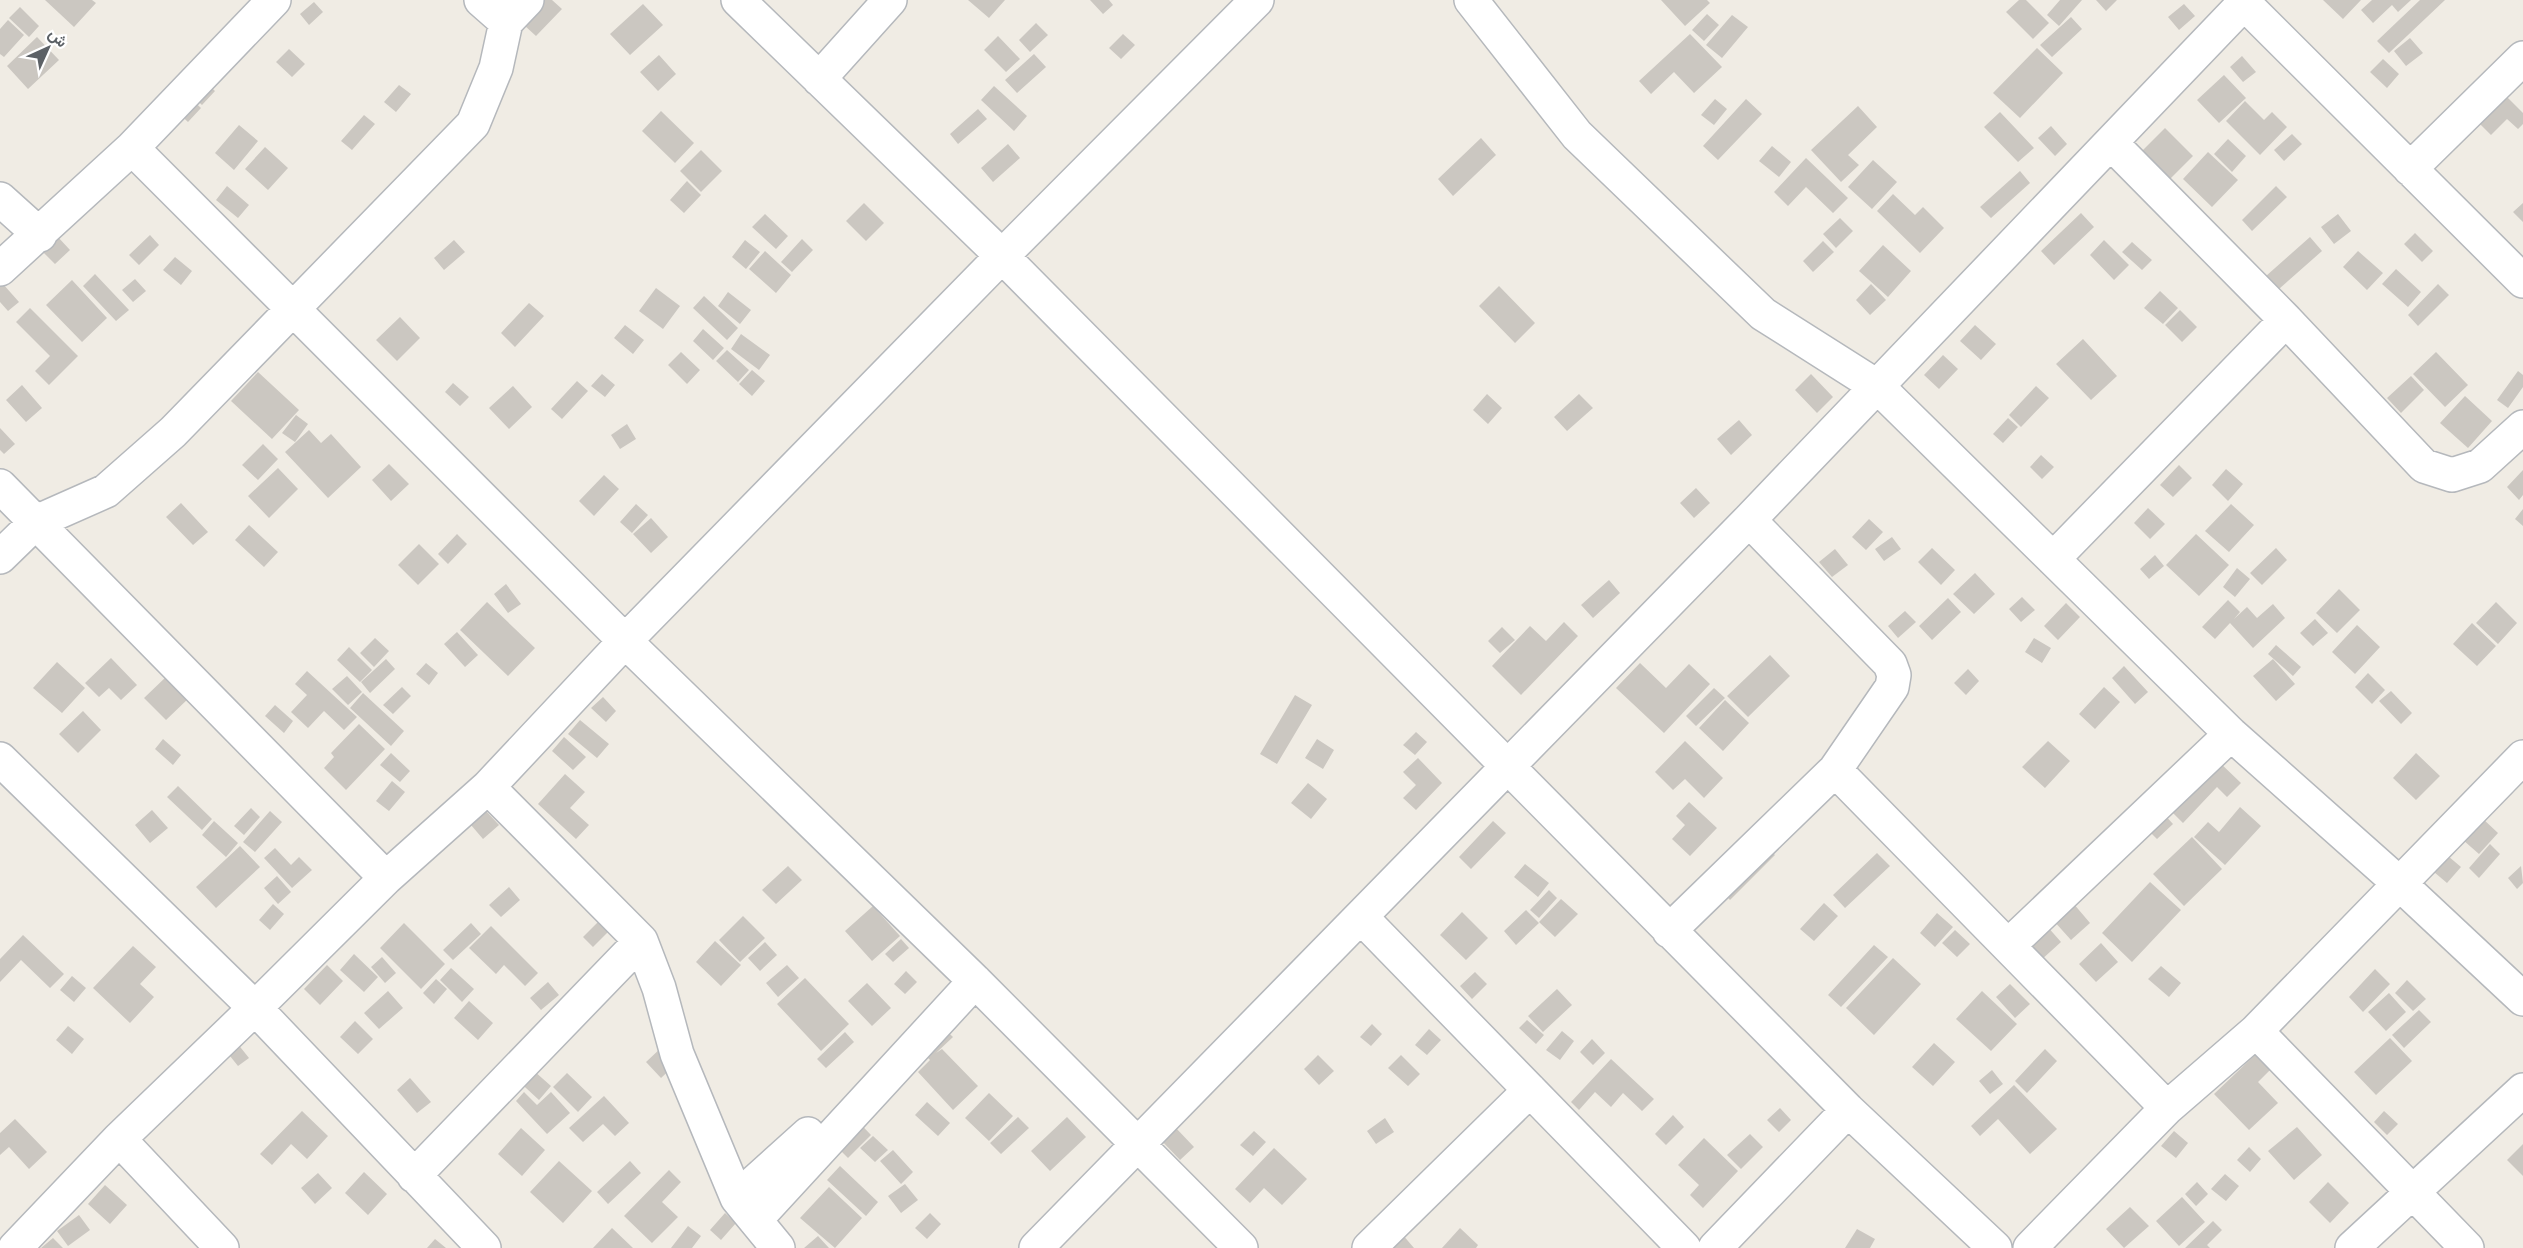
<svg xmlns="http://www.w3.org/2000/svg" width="2523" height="1248" viewBox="0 0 2523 1248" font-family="'Work Sans',Vazirmatn,sans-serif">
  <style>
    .building { fill: #cbc7c1 }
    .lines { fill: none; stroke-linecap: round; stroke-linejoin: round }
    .street-casing { stroke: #b5b8bc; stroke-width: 36 }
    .street { stroke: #fff; stroke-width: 33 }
  </style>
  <rect width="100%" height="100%" fill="#f0ece4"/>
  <!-- building -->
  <path class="building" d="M45 0H92L96 3 74 27Z
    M528 0H552L562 9 536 36 513 15Z
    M968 0H1005L989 18Z
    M1090 0H1109L1113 5 1103 14Z
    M1661 0H1707L1710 3 1685 26Z
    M2019 0H2026L2049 23 2033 39 2006 12Z
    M2060 0H2082L2059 26 2047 15Z
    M2096 0H2117L2106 11Z
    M2323 0H2361L2343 19Z
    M2372 0H2411L2398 12 2392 5 2373 23 2361 10Z
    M2420 0H2445L2389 53 2377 41Z
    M314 2 323 12 309 25 300 14Z
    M643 4 663 25 630 55 610 34Z
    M2184 4 2195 16 2179 30 2168 17Z
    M20 7 39 26 29 37 9 18Z
    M1707 14 1719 25 1704 41 1692 30Z
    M1732 15 1748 27 1722 58 1706 45Z
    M2071 17 2082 29 2052 57 2040 45Z
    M8 20 24 35 4 57 0 54V29Z
    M1036 23 1048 35 1030 52 1019 40Z
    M1123 34 1135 45 1121 59 1109 48Z
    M1690 34 1722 67 1694 93 1674 72 1651 94 1639 81Z
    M998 36 1020 59 1006 72 984 50Z
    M37 37 59 60 28 89 7 66Z
    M2410 38 2423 53 2406 66 2394 51Z
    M2037 48 2063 73 2020 118 1993 93Z
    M289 49 305 64 292 77 276 62Z
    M1034 54 1046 67 1017 93 1005 80Z
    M659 55 676 74 658 91 640 72Z
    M2242 56 2256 72 2243 82 2230 67Z
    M2383 59 2399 74 2387 88 2370 72Z
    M2224 75 2246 98 2219 123 2197 100Z
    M202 79 215 91 202 105 189 93Z
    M399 85 411 94 396 112 384 102Z
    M994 86 1027 116 1014 131 981 100Z
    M185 93 201 108 188 122 172 107Z
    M2504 94 2523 113V124L2518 129 2507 119 2491 135 2478 122Z
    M1715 99 1727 109 1714 125 1701 115Z
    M1746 99 1762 114 1718 160 1703 146Z
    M2245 101 2264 120 2272 112 2287 127 2260 155 2226 121Z
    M1858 106 1877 127 1848 155 1859 165 1841 182 1811 150Z
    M978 109 987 119 958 144 950 134Z
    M661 111 694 143 675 163 642 131Z
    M2000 112 2034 148 2018 162 1984 127Z
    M364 115 375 124 352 150 341 141Z
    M239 125 258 141 234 170 215 153Z
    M2051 126 2067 144 2055 156 2038 138Z
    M2165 128 2193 156 2165 184 2137 156Z
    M2292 134 2302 144 2284 161 2274 150Z
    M1481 138 1496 155 1453 196 1438 179Z
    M2228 139 2246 156 2232 172 2214 154Z
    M1008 144 1020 158 993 182 981 168Z
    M1772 146 1791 162 1779 177 1759 161Z
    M265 147 288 168 268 190 245 169Z
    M701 150 722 171 701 192 680 171Z
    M2208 152 2238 180 2212 207 2183 179Z
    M1806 158 1848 198 1833 213 1806 187 1788 206 1774 192Z
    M1873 160 1897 182 1872 209 1848 187Z
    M2020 171 2030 183 1991 218 1980 207Z
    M687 181 701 195 684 213 670 200Z
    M227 186 249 205 238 218 216 200Z
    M2276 186 2287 197 2252 231 2242 220Z
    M1893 194 1915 215 1923 207 1944 228 1920 253 1877 211Z
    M864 203 884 223 866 241 846 221Z
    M2523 203V222L2513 212Z
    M2081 213 2094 227 2054 265 2041 251Z
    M765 214 788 236 776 249 752 227Z
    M2338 214 2351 231 2334 244 2321 227Z
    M1840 218 1853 231 1836 248 1823 234Z
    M2415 233 2433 251 2422 262 2404 244Z
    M150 235 159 245 139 265 129 255Z
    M57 236 70 250 55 264 42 251Z
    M2310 237 2322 251 2279 289 2266 276Z
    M802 239 813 250 792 272 781 262Z
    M454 240 465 252 444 270 434 258Z
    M745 240 760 252 746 269 732 257Z
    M2104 240 2129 265 2114 280 2090 255Z
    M1823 241 1834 252 1813 272 1803 261Z
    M2132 242 2152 260 2142 270 2122 252Z
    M1883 245 1911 271 1888 297 1859 271Z
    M765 251 791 275 776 293 749 269Z
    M2358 251 2383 273 2367 290 2343 267Z
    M175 257 192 271 181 285 163 270Z
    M2396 269 2421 292 2408 307 2382 284Z
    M95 274 129 310 116 321 83 286Z
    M135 279 146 291 133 302 122 290Z
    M72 280 107 318 82 342 46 305Z
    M3 284 19 302 8 311 0 302V287Z
    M1871 284 1886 300 1870 315 1856 300Z
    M2438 284 2449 295 2418 326 2408 315Z
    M1499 286 1535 323 1515 343 1479 306Z
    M656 288 680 306 663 329 639 311Z
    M2160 291 2178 308 2163 324 2144 308Z
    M728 292 751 310 740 324 718 306Z
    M704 296 738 328 727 340 693 308Z
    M529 303 544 316 515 347 501 333Z
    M30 308 78 356 49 385 35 371 50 356 16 322Z
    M2180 310 2197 327 2182 342 2165 325Z
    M400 317 420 338 397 361 376 340Z
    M625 325 644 340 633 354 614 338Z
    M1975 325 1996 344 1981 360 1960 341Z
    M703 329 724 348 713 360 693 341Z
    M741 334 770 355 759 370 731 349Z
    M2083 339 2117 376 2091 400 2056 364Z
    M727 350 749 370 738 382 716 361Z
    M681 352 700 370 687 384 668 365Z
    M2436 352 2468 385 2445 407 2413 374Z
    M1943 355 1958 369 1939 389 1924 375Z
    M752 370 765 381 752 396 739 384Z
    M2518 371 2523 375V387L2508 408 2497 400Z
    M258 372 299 410 272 439 231 401Z
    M602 374 615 385 605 397 591 386Z
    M1811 374 1833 397 1817 413 1795 390Z
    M2411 376 2424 390 2401 413 2387 398Z
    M577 381 588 391 562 419 551 409Z
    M453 383 469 397 460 406 445 392Z
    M22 385 42 408 26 422 6 400Z
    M513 386 532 407 509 429 489 408Z
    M2036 386 2049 398 2021 427 2009 415Z
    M1487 394 1502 408 1488 424 1473 410Z
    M1579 394 1593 408 1567 431 1554 417Z
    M2465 396 2492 421 2468 448 2440 423Z
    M296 415 308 424 295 442 282 433Z
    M2008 418 2018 427 2003 443 1993 434Z
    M1739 420 1752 435 1731 455 1717 439Z
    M627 424 636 439 620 449 611 435Z
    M0 428 15 444 4 454 0 450Z
    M309 430 321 443 331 434 361 467 328 498 285 452Z
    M263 444 278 459 258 480 242 465Z
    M2041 455 2054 467 2042 479 2030 467Z
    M389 464 409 484 391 501 372 480Z
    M2179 465 2192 478 2173 497 2160 485Z
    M278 468 298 489 269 518 248 496Z
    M2226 469 2243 484 2228 501 2212 485Z
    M2523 470V495L2519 500 2507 487Z
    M604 475 619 489 594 516 579 501Z
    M1696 488 1710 503 1694 518 1680 503Z
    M181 503 208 532 193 545 166 517Z
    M636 504 648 515 632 533 620 522Z
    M2231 504 2254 525 2229 552 2205 531Z
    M2148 508 2165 524 2150 539 2134 523Z
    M2523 509V526L2515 519Z
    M651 518 668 537 651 553 633 534Z
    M1869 519 1883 532 1866 550 1852 537Z
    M249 525 278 552 264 567 235 540Z
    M457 534 467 544 448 564 438 554Z
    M2196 534 2229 565 2199 596 2166 565Z
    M1892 537 1901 549 1884 561 1875 549Z
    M419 544 439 564 418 585 398 565Z
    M1932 548 1955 570 1941 585 1918 562Z
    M2276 548 2287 560 2262 585 2250 573Z
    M1835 549 1848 565 1832 577 1819 562Z
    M2155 555 2164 566 2149 579 2140 569Z
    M2237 568 2250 579 2235 597 2223 587Z
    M1975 573 1995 594 1974 614 1953 594Z
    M1609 580 1620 593 1593 618 1581 605Z
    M506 584 521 604 508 613 494 594Z
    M2339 589 2360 610 2337 633 2316 613Z
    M2022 597 2035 610 2021 622 2009 609Z
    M1948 598 1961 612 1932 640 1919 626Z
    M2228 600 2240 612 2234 619 2247 607 2257 618 2273 604 2285 618 2253 648 2230 623 2215 639 2202 627Z
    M487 602 535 648 508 676 460 630Z
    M2496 602 2517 623 2498 644 2476 623Z
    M2066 603 2080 617 2058 640 2044 626Z
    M1905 611 1916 622 1898 638 1888 626Z
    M2315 619 2328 633 2313 646 2300 633Z
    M1564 622 1578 636 1521 695 1492 666 1530 626 1546 641Z
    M2472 623 2496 646 2477 666 2453 644Z
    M2357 625 2380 647 2355 674 2332 652Z
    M1502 627 1515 640 1500 653 1488 641Z
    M457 632 478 655 465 667 444 644Z
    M375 638 389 651 374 667 360 653Z
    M2034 638 2051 648 2042 663 2025 652Z
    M2276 645 2301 667 2293 676 2268 654Z
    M349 647 372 670 360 682 337 660Z
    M1770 655 1790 676 1748 717 1727 696Z
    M111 658 137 685 121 700 109 688 99 697 85 683Z
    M386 659 395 669 370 693 361 682Z
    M2273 659 2295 684 2276 701 2253 676Z
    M57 662 85 688 62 713 33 688Z
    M426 663 438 673 429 685 416 674Z
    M1640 663 1666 688 1689 664 1710 684 1664 733 1616 688Z
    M2124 666 2148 692 2135 704 2112 678Z
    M1968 669 1979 681 1966 695 1954 683Z
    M307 671 357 717 344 730 324 711 308 728 291 712 307 695 295 684Z
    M2368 673 2385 690 2372 704 2355 687Z
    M168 675 190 697 166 720 144 698Z
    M347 676 362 692 348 705 332 689Z
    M402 687 411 696 393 714 383 705Z
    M2104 687 2120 702 2095 729 2079 714Z
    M1714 688 1725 698 1696 726 1686 716Z
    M2391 691 2412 713 2401 724 2379 701Z
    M363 693 404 731 391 746 350 708Z
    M1295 695 1312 705 1277 764 1260 754Z
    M603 697 616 711 606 722 591 708Z
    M1725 700 1749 723 1723 751 1699 728Z
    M275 705 293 721 284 733 265 716Z
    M83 711 101 730 78 753 59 734Z
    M580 720 609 744 597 758 568 734Z
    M359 724 385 749 346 790 324 768 334 757 331 753Z
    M1416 732 1427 742 1415 755 1403 745Z
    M564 737 586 757 573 770 552 751Z
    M163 739 181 755 173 765 155 749Z
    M1317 739 1334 750 1323 769 1305 758Z
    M1685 741 1723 778 1704 798 1685 779 1673 790 1655 772Z
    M2048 741 2070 761 2045 788 2022 767Z
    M391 753 410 771 400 782 380 765Z
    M2416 753 2440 776 2416 800 2393 778Z
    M1418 758 1442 783 1416 810 1403 798 1416 785 1403 772Z
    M2217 760 2241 783 2227 797 2217 787 2183 823 2170 810Z
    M565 774 585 792 570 808 589 825 576 839 538 804Z
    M392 781 405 792 389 811 376 801Z
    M1308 783 1327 799 1311 819 1291 803Z
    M178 786 212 819 202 830 167 797Z
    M1689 802 1717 828 1690 856 1672 839 1685 825 1676 816Z
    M2240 807 2261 826 2225 865 2194 837 2208 822 2219 832Z
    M251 808 260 817 244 835 234 826Z
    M152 810 168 828 150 843 135 825Z
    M270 811 282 822 255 852 243 842Z
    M486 811 499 825 483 839 471 825Z
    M2163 813 2173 824 2157 839 2147 829Z
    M2482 818 2498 833 2479 854 2463 840Z
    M214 821 238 843 226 857 202 835Z
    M1493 821 1506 833 1471 869 1459 857Z
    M2192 837 2222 869 2184 906 2153 874Z
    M1763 843 1775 855 1730 900 1718 887Z
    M2490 844 2500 854 2479 878 2469 868Z
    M240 846 260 867 216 908 196 887Z
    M275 848 291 865 299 857 312 870 292 888 264 858Z
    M1877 853 1890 866 1845 908 1833 895Z
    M2448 856 2461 867 2447 883 2434 872Z
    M1525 864 1549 883 1538 897 1514 877Z
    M788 866 802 880 776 904 762 890Z
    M2521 866 2523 883 2517 889 2508 878Z
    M277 876 291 892 278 904 264 888Z
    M2150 882 2181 910 2132 962 2102 933Z
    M509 887 520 900 501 917 489 905Z
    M1549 890 1557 898 1539 918 1530 910Z
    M1561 899 1578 914 1555 937 1539 922Z
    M1824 903 1838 916 1814 941 1800 929Z
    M2073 903 2090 923 2071 940 2053 920Z
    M273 904 284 914 270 930 259 920Z
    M873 906 900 936 872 961 845 931Z
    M1526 910 1539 923 1516 945 1504 931Z
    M1462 912 1488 938 1466 960 1440 935Z
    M1937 913 1953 927 1935 947 1920 933Z
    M743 916 765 938 740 962 719 940Z
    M599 921 609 931 593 947 583 937Z
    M404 923 445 964 421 989 380 948Z
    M471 923 481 934 453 960 443 950Z
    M2046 925 2061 942 2040 961 2025 945Z
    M491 926 538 973 525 986 504 965 496 974 469 948Z
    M1955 930 1970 944 1957 957 1942 943Z
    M23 935 64 974 50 988 21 960 0 982V959Z
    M901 939 909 948 893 962 885 954Z
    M715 941 741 965 721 986 696 962Z
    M765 942 777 955 760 971 748 958Z
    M2101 943 2118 962 2096 982 2079 964Z
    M1874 945 1888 957 1841 1007 1828 995Z
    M133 946 156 967 140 984 154 997 130 1023 93 988Z
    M354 954 378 977 364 992 340 970Z
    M382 957 396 973 385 983 371 967Z
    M1893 958 1921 984 1874 1035 1846 1008Z
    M327 965 343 981 320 1005 304 989Z
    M787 965 799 978 778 997 766 983Z
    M2161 966 2181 983 2169 997 2148 979Z
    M451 968 474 989 462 1002 440 980Z
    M2375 969 2390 984 2363 1012 2349 997Z
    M906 971 917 982 905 994 894 984Z
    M1475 972 1487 984 1472 999 1460 986Z
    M72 976 86 988 74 1002 60 990Z
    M805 978 849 1024 821 1051 777 1004Z
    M436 979 447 989 434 1004 423 993Z
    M2407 980 2426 999 2413 1011 2395 993Z
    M548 982 559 995 541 1010 530 998Z
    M867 983 891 1008 872 1026 848 1001Z
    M2010 984 2030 1004 2015 1018 1996 997Z
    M1557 989 1572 1005 1543 1032 1528 1016Z
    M388 991 403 1008 379 1029 364 1013Z
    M1982 991 2017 1024 1991 1051 1956 1019Z
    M2389 993 2406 1012 2386 1031 2368 1012Z
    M469 1001 493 1023 478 1040 454 1018Z
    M2419 1010 2431 1022 2404 1048 2392 1035Z
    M1527 1020 1544 1035 1536 1044 1519 1028Z
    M355 1021 373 1039 358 1054 340 1037Z
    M936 1021 953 1037 936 1053 942 1049 978 1086 953 1110 918 1072 930 1060 913 1043Z
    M1372 1024 1382 1034 1371 1046 1360 1037Z
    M68 1026 84 1039 72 1054 56 1040Z
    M1429 1029 1441 1040 1427 1055 1415 1045Z
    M1562 1031 1574 1041 1560 1060 1546 1050Z
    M845 1032 854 1042 826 1068 817 1059Z
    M677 1033 692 1049 661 1078 646 1062Z
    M2390 1038 2412 1061 2376 1095 2354 1072Z
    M1592 1039 1605 1053 1593 1065 1580 1052Z
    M237 1043 249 1058 238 1066 226 1051Z
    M1934 1043 1955 1062 1933 1086 1912 1067Z
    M2045 1049 2057 1061 2027 1093 2015 1081Z
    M2257 1053 2272 1068 2258 1082 2278 1103 2249 1130 2214 1094Z
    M1318 1055 1334 1071 1319 1085 1304 1069Z
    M1401 1055 1420 1074 1408 1086 1388 1068Z
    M1611 1059 1654 1099 1642 1111 1623 1093 1611 1107 1595 1092 1579 1110 1571 1102Z
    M525 1063 551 1086 539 1100 513 1076Z
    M1992 1070 2003 1084 1990 1094 1979 1081Z
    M567 1073 592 1097 578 1112 553 1087Z
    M410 1078 431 1102 417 1113 397 1090Z
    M2014 1085 2057 1129 2030 1154 1998 1119 1980 1136 1971 1126Z
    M524 1092 537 1105 551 1092 570 1113 547 1134 516 1101Z
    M989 1093 1013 1116 989 1141 965 1118Z
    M604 1096 629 1123 615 1136 603 1124 583 1142 569 1128Z
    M927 1102 950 1123 938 1136 915 1115Z
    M1780 1108 1791 1120 1779 1132 1767 1120Z
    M302 1111 328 1136 307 1159 291 1144 272 1165 260 1154Z
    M848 1111 871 1135 848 1158 824 1134Z
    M2384 1111 2398 1124 2387 1135 2374 1122Z
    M1673 1115 1684 1127 1666 1145 1655 1134Z
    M1018 1117 1029 1128 1001 1154 990 1143Z
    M1067 1117 1086 1137 1050 1171 1031 1151Z
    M1385 1118 1394 1132 1376 1144 1367 1131Z
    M15 1119 47 1152 29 1169 9 1147 0 1155V1133Z
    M1175 1127 1194 1147 1180 1160 1161 1140Z
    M2297 1127 2322 1155 2294 1180 2268 1151Z
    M521 1128 545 1150 522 1176 498 1154Z
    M1254 1131 1266 1142 1253 1156 1240 1145Z
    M2174 1131 2188 1143 2176 1158 2161 1146Z
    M1750 1134 1763 1147 1741 1169 1727 1155Z
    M873 1136 888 1150 875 1162 860 1148Z
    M1704 1138 1738 1171 1703 1208 1690 1195 1699 1185 1678 1165Z
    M2523 1144V1176L2507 1160Z
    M2249 1147 2261 1159 2250 1172 2237 1160Z
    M1274 1148 1307 1179 1282 1205 1264 1188 1250 1203 1235 1189Z
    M893 1150 913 1172 901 1184 880 1161Z
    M559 1161 592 1191 563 1223 530 1192Z
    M630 1161 641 1173 608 1204 597 1192Z
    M840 1166 878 1202 866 1216 827 1180Z
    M669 1170 681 1182 662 1202 678 1217 652 1243 624 1216Z
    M364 1172 387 1194 368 1215 345 1193Z
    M318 1173 332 1188 315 1204 301 1188Z
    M2225 1174 2239 1186 2226 1201 2211 1189Z
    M2197 1182 2208 1194 2196 1206 2185 1194Z
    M2328 1182 2349 1203 2330 1223 2309 1202Z
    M905 1184 918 1200 901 1213 888 1196Z
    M105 1185 127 1205 110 1224 88 1204Z
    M829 1187 862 1218 835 1248 800 1218Z
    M2182 1197 2205 1222 2179 1246 2156 1221Z
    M2130 1207 2149 1226 2124 1248 2106 1229Z
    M725 1213 736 1223 721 1240 710 1230Z
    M930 1213 941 1224 927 1239 915 1228Z
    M79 1215 90 1230 68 1246 57 1231Z
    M2213 1221 2222 1230 2207 1245 2210 1248H2185Z
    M688 1226 701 1236 692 1248H671Z
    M612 1228 633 1248H593Z
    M1460 1228 1478 1245 1476 1248H1442Z
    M1857 1229 1875 1239 1870 1248H1845Z
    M1402 1234 1414 1248H1391Z
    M818 1236 829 1248H804Z
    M53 1238 63 1248H41Z
    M435 1239 446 1248H427Z"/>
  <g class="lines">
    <defs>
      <path id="street" d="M481 0 506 22
        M738 0 1002 256 1848 1110 1995 1248
        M1471 0 1577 135 1763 314 1878 387 2231 734 2401 885 2523 999
        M2241 0 2523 281
        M819 79 890 0
        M2111 143 2286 320 2424 466 2452 475 2480 466 2523 427
        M132 148 625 641 975 981 1241 1248
        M2410 169 2523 58
        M0 199 40 235
        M0 269 132 148 274 0
        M0 486 386 878
        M0 557 36 522 106 491 173 432 473 124 496 68 506 22 527 0
        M2053 559 2286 320
        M0 759 255 1008 484 1248
        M1835 770 2167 1108
        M488 787 641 941 659 988 677 1054 737 1198 778 1248
        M1361 917 1684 1248
        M1669 931 1835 770 1892 687 1894 675 1890 664 1749 520
        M2008 946 2231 734
        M2256 1031 2467 1248
        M119 1139 222 1248
        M414 1176 641 941
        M737 1198 808 1134
        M755 1220 975 981
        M15 1248 119 1139 255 1008 386 878 488 787 625 641 1002 256 1257 0
        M1036 1248 1749 520 2247 0
        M1369 1248 1530 1090
        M1715 1248 1848 1110
        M2030 1248 2167 1108 2256 1031 2523 757
        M2352 1248 2523 1090"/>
    </defs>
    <!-- street casing -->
    <use href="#street" class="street-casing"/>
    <!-- street -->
    <use href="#street" class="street"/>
  </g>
  <!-- north arrow -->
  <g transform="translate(48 48) rotate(45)" stroke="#ffffff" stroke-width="4.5" paint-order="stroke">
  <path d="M0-4.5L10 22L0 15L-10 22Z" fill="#5c6166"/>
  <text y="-9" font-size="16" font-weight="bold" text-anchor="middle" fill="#5c6166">ش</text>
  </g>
</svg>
